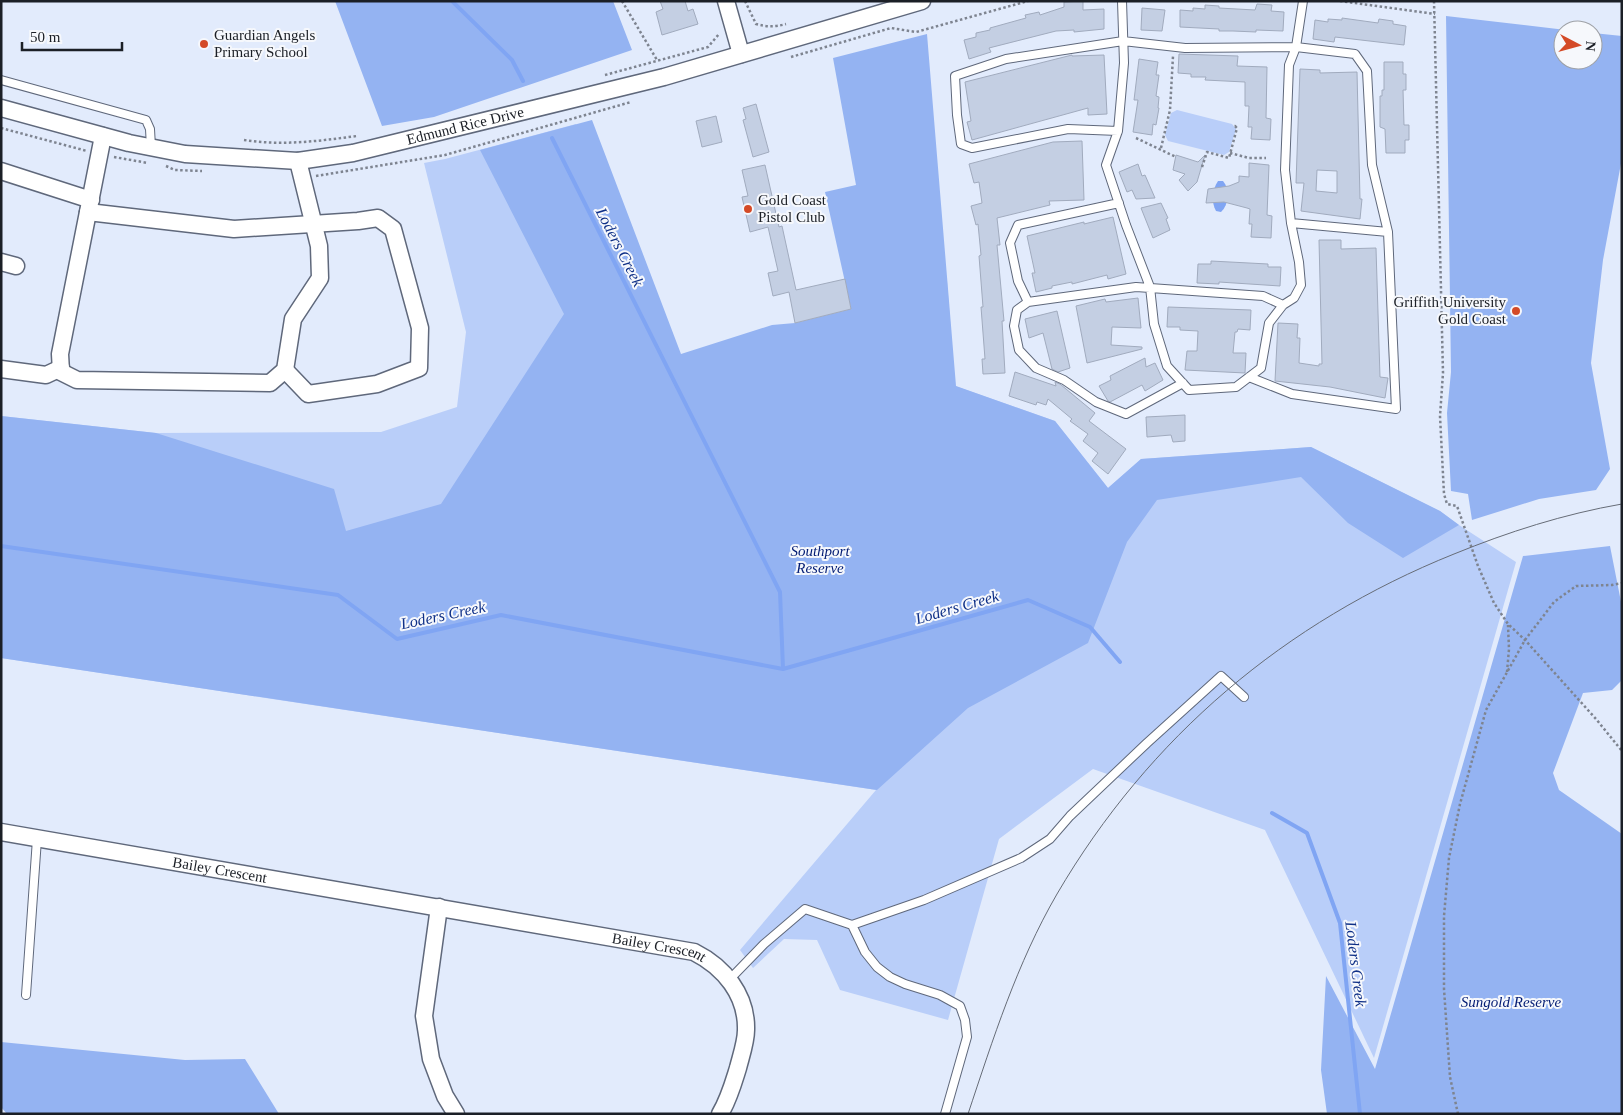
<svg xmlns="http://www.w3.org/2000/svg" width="1623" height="1115" viewBox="0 0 1623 1115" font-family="'Times New Roman',serif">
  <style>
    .green { fill: #b9cef9 }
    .forest { fill: #94b3f2 }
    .water { fill: #80a5f3 }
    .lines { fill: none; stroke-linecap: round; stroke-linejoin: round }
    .stream { stroke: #80a5f3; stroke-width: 4 }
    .building { fill: #c4cfe3; stroke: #a1abbe; fill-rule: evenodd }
    .service-casing { stroke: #5f687b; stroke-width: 10 }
    .minor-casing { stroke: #5f687b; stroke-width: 19 }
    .path { stroke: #7e8490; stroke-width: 2.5; stroke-dasharray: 2.5 2.5; stroke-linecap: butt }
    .service { stroke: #fff; stroke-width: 8 }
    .minor { stroke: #fff; stroke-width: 16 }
    .tram { stroke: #666c77; stroke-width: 1 }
    .poi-dot { fill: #d44a27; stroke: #f6f8fc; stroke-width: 2 }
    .labels { text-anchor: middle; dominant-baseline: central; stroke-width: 4; stroke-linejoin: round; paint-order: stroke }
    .poi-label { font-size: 15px; fill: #1b1f26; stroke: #f6f8fc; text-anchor: start }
    .street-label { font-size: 15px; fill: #1b1f26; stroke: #f6f8fc }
    .park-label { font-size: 15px; font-style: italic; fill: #031c74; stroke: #f6f8fc }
    .water-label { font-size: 16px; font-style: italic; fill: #0f3087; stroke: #f6f8fc }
  </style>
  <rect width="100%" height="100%" fill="#e2ebfc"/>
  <!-- green -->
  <path class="green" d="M1177 110 1232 124 1236 129 1229 152 1224 155 1168 141 1165 135 1171 113Z
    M576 124 665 382 947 281 955 386 1055 421 1108 488 1141 459 1311 447 1440 511 1459 525 1516 562 1374 1058 1265 830 1093 769 999 839 948 1020 840 990 817 940 784 939 753 968 740 950 876 790 1 658V416L156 433 381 432 457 407 466 332 424 163 445 159Z"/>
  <!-- forest -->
  <path class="forest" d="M335 1H613L632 50 434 117 382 126Z
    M1446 16 1566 30H1563V60H1593V33L1622 36V158L1603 260 1591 363 1610 469 1596 490 1539 499 1472 520 1468 494 1451 491 1447 413 1451 372Z
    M927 34 956 386 1055 421 1108 488 1141 459 1311 447 1440 511 1459 525 1403 558 1348 523 1301 477 1157 500 1127 542 1088 643 968 708 877 790 1 658V416L156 433 334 489 346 531 441 504 564 314 480 150 592 120 681 354 772 325 795 323 851 309 825 192 856 185 833 58Z
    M1610 546 1622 607V680L1612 690 1583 693 1553 773 1559 790 1622 834V1114H1327L1321 1070 1326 976 1375 1069 1523 556Z
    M1 1042 185 1060 245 1059 279 1114H7L1 1107Z"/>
  <!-- water -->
  <path class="water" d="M1218 181H1223C1230 189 1229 205 1221 212L1216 211C1211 202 1212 190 1218 181Z"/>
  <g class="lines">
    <!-- stream -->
    <path class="stream" d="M452 1 512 60 523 81
      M552 138 780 592 783 669
      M1 546 338 595 397 639 501 615 783 669 1028 600 1090 627 1120 662
      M1272 813 1307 833 1340 923 1360 1114"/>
  </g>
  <!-- building -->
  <path class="building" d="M660 1H685L688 11 693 9 698 24 662 35 656 12 663 9Z
    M1083 1V10L1104 9V29L1074 32V30L1056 31 989 48 991 52 969 59 964 40 976 37V33L990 30V28L1026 18 1025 15 1039 12 1040 15 1064 7V2Z
    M1257 4 1272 5 1271 11 1284 12 1283 31 1256 30V32L1233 31H1219V29L1180 27V10L1193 11V8L1205 9V5L1219 6V8L1255 10Z
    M1142 8 1165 10 1162 31 1141 30Z
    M1342 18 1378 23 1379 19 1393 21V24L1406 26 1404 45 1335 37 1334 42 1313 39 1315 20 1328 22V19L1342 20Z
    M1179 54 1238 56 1237 66 1267 67 1266 118 1271 119 1270 140 1251 139 1252 127H1248L1249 106H1245V82L1205 80 1206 77H1191V74L1178 73Z
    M1072 55V56L1104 55 1107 114 1088 115V108L972 140 967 122 971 121 965 82Z
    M1139 59 1158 62 1156 75H1159L1156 96 1159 97 1158 108H1159L1156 125 1153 124 1152 135 1133 132 1138 100H1134Z
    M1384 62H1403V74H1406V90H1403L1404 125H1409V140H1405V153H1386L1385 129 1380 127V96H1382V90H1384Z
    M1300 69 1320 70V73L1357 72 1360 199H1362L1360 219 1301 211 1304 183H1296ZM1317 170 1337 171V193L1316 191Z
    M756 104 769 152 753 157 743 120 746 119 743 108Z
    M716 116 722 142 702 147 696 121Z
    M1082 141 1084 200 1049 201 1050 205 997 218 1000 245H997L1004 321H1002L1005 373 983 374 982 359H985L981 307H983L979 256 981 255 978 224 976 225 971 206 982 203 979 182 974 183 969 164 1053 142Z
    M1176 155 1198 162 1205 155 1197 182 1188 191 1179 180 1185 174 1173 170Z
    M1249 163 1269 165 1267 215 1272 216 1271 238 1251 237 1252 224H1249L1250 209 1247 208 1224 202 1206 203 1208 189 1229 186 1239 182V176L1249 177Z
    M1138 164 1142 176 1145 175 1155 198 1136 199 1132 190 1127 192 1119 172Z
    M765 165 779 227 782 226 796 290 845 279 851 309 795 323 789 292 773 296 768 273 778 271 768 227 750 232 742 197 748 196 742 170Z
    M1161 203 1168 218 1166 219 1170 230 1153 238 1141 208Z
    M1113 217 1126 274 1108 279 1107 275 1072 284V282L1052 286V288L1036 292 1032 273H1035L1027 236 1084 222V224Z
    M1319 240H1341V249L1376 248 1380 377 1388 378 1385 398 1330 387 1275 381 1278 323 1298 324 1297 338H1300L1299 363 1319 366V364H1322Z
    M1211 261 1268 264V267H1281L1280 286 1219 282V284L1197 283 1198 264H1211Z
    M1138 298 1141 328 1112 327 1111 345 1142 347V349L1087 363 1076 306 1105 299 1106 302Z
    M1168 307 1251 310 1250 330 1238 329 1237 332H1235L1233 353H1246L1245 373 1185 370 1187 351H1197L1198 331 1180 330V327H1167Z
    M1057 311 1070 368 1058 372 1052 369 1043 333 1029 338 1025 319Z
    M1145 358 1146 367 1155 363 1163 380 1145 391 1142 385 1110 402 1108 401 1099 386 1111 380 1110 376Z
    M1015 372 1056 386 1055 382 1060 384 1095 413 1089 421 1126 449 1108 474 1092 461 1098 453 1083 441 1088 434 1070 421 1072 419 1048 399 1046 405 1037 402 1036 405 1009 396Z
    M1185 415V441L1173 442 1171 435 1147 437 1146 417Z"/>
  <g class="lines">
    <defs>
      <path id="service" d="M1122 1 1124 63 1118 131 1106 165 1126 225 1150 287 1154 324 1167 366 1189 390 1236 387 1261 368 1269 323 1283 305 1294 298 1301 285 1299 262 1291 223 1285 170 1289 65 1296 47 1303 1
        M1 80 146 120 150 129 151 147
        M1118 131 1068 129 972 148 961 144 957 115 955 76 1006 59 1123 41 1185 48 1296 47 1355 54 1367 71 1372 165 1388 232 1396 409 1292 394 1249 377
        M1119 203 1018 225 1010 243 1018 281 1028 302 1136 287 1263 296 1283 305
        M1291 223 1388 232
        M1028 302 1017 310 1014 326 1019 350 1036 368 1064 380 1096 402 1126 414 1183 383
        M852 925 865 952 877 967 890 977 905 984 940 995 960 1006 965 1020 967 1037 945 1114
        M730 979 764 944 805 909 852 925 924 900 1021 858 1050 839 1070 816 1147 743 1221 676 1244 697
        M26 995 37 839"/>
      <g id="minor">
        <path d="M726 1 741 54"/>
        <path id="s1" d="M1 108 129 143 185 154 298 161 353 153 664 77 922 1"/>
        <path d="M103 136 60 354 61 372 77 380 270 383 285 370 293 319 320 278 319 246 298 161"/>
        <path d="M1 171 91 200"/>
        <path d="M88 212 234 229 358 221 378 218 393 229 420 328 419 368 377 384 308 394 285 370"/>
        <path d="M1 262 16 266"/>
        <path d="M1 369 46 375 61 368"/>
        <path id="s2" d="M1 832 694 952C724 967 747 995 746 1030 746 1042 741 1056 738 1068 733 1084 729 1099 720 1114"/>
        <path d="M439 907 424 1016 431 1059 445 1096 456 1114"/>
      </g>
    </defs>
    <!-- service casing -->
    <use href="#service" class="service-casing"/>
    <!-- minor casing -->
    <use href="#minor" class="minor-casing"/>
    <!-- path -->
    <path class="path" d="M622 1 657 60
      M745 1 756 24C767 27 775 27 786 24
      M1340 1 1435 14
      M1434 1 1443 373 1440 416 1444 494 1447 504 1457 506 1478 566 1494 603 1508 624 1525 640 1596 719 1622 751
      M791 57 891 28 916 32 1028 1
      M605 75 708 47 719 34
      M1 128 87 151
      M1136 138 1176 157
      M244 140C282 146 319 141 357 136
      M1161 148 1170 110 1173 56
      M1230 153 1249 158H1266
      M114 157 148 163
      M166 166 175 170 202 171
      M1202 167 1207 152 1229 158 1237 128 1235 126 1234 127
      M316 176 445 155 631 102
      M1507 672 1509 649 1508 625
      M1458 1114 1450 1077 1444 989V916L1449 858 1460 804 1486 710 1525 640 1554 602 1576 586 1612 585 1622 583"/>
    <!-- service -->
    <use href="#service" class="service"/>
    <!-- minor -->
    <use href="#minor" class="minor"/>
    <!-- tram -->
    <path class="tram" d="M968 1114C993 1039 1017 963 1057 894 1149 737 1285 622 1454 554 1508 532 1564 514 1622 504"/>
  </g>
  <!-- markers -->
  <g class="poi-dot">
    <circle cx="204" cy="44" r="5"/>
    <circle cx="748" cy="209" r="5"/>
    <circle cx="1516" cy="311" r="5"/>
  </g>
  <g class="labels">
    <!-- poi labels -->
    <g class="poi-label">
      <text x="214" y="35">Guardian Angels<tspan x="214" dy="17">Primary School</tspan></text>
      <text x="758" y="200">Gold Coast<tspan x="758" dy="17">Pistol Club</tspan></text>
      <text x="1506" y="302" text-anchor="end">Griffith University<tspan x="1506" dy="17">Gold Coast</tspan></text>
    </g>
    <!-- street labels -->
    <g class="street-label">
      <text stroke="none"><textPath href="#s1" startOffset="474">Edmund Rice Drive</textPath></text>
      <text stroke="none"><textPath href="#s2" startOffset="222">Bailey Crescent</textPath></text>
      <text stroke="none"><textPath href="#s2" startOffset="668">Bailey Crescent</textPath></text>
    </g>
    <!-- park labels -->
    <g class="park-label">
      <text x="820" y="551">Southport<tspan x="820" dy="17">Reserve</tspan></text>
      <text x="1511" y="1002">Sungold Reserve</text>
    </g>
    <!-- water labels -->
    <g class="water-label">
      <text transform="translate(620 247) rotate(63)">Loders Creek</text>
      <text transform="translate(957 607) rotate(-16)">Loders Creek</text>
      <text transform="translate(443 615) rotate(-12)">Loders Creek</text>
      <text transform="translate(1356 964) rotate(83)">Loders Creek</text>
    </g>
  </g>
  <!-- border -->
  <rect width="1623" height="1115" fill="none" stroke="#1b1f26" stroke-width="5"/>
  <!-- north arrow -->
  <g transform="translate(1578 45) rotate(96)"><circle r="24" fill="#f6f8fc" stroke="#9ea1a6"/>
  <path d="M0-4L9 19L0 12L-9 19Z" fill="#d44a27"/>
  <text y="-8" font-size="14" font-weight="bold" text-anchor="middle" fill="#1b1f26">N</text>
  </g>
  <!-- scale -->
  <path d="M22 42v8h100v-8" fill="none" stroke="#1b1f26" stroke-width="2.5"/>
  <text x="30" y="42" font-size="15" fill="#1b1f26" stroke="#f6f8fc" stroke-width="4" paint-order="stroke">50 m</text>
</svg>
